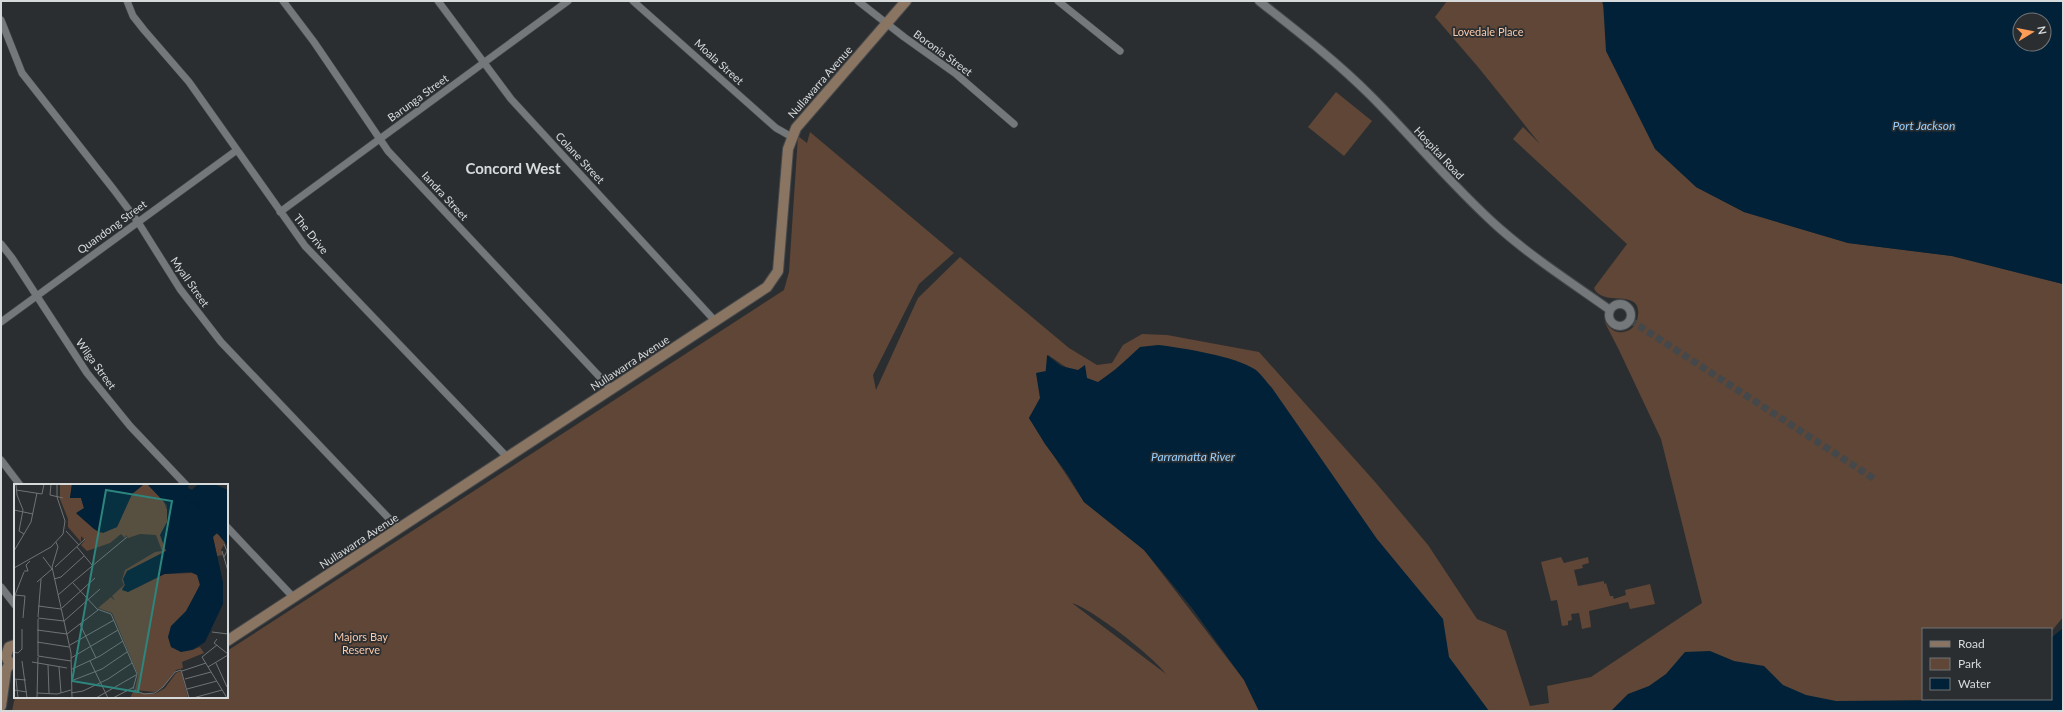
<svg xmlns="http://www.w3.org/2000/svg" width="2064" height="712" font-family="Lato,sans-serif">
<rect width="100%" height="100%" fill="#2b2e31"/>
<!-- green -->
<path fill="#5f4636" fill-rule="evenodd" d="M1447,1H1603L1602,3L1696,187L1744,212L1848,243L1952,256L2063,284V617L2051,632V629H1923V699H1934L1920,707L1628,711H1476L1123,363L1098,383L1082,378L1048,355L1041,399L1029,418L1084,502L1144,550L1244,680L1259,711H12L15,697H227V651L784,290L789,272L798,136L807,143L810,132L954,253L919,284L873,375L876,390L918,298L960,257L1069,348L1097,365L1112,363L1123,345L1142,334L1167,335L1259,352L1376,483L1428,545L1477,619L1506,631L1530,706L1549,703L1547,686L1591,677L1702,603L1661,439L1618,348L1604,321C1610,329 1616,335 1627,331C1632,329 1636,325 1637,320C1646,285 1602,309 1594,288L1627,244L1513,139L1523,127L1540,144L1478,67L1435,17ZM1072,603C1092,609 1153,656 1166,674Z
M1336,92L1372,121L1344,156L1308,127Z
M1561,557L1564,563L1588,557L1589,563L1582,565L1583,568L1574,570L1578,586L1604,581V584L1606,583L1610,596H1613L1614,599L1626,595L1625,590L1650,584L1655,604L1630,609L1628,602L1589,611L1591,627L1582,629L1579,613L1571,614L1572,620L1568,621V625L1562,626L1557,600L1551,601L1541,562Z"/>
<!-- water -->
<path fill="#002137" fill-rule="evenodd" d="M1603,1H2063V284L1952,256L1848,243L1744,212L1696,187L1655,149L1606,51ZM2020,20H2044V44H2020Z
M1158,345C1183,348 1235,356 1256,370C1262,375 1267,383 1272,388L1377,539L1443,619L1449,657L1489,711H1259L1244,680L1192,608L1144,550L1084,502L1068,475L1045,444L1029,418L1040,398L1036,373L1046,371L1047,355L1061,366L1078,370L1085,365L1087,378L1098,382L1115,370L1140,347Z
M2063,628V711H1611L1628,694L1649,686L1666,674L1685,652L1710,651L1734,661L1764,666L1783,685L1806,695L1836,701L2051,699V638Z"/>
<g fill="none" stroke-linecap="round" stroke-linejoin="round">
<!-- minor-tunnel -->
<path stroke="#45484a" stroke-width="7" stroke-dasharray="7 3.5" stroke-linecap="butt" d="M1630,320L1876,480"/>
<defs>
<path id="minor" d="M127,1L133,16L144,30L189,82L305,246L507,457
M283,1L314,42L388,151L612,390
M438,1L511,99L716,322
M633,1L776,128L792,137
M858,1L904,37L956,74L1014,124
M1058,1L1120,51
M1,20L22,73L114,190L138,222L180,289L221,342L399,529
M280,212L568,1
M1,244L12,258L87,373L130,426L186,485
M1,322L237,150
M1,460L20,485
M227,527L294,598
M1,587L15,605"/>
<path id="tertiary" d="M1259,1C1297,31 1335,60 1370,95C1413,138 1452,186 1498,227C1533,258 1572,283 1610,310
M1609 315a11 11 0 1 1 22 0a11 11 0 1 1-22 0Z"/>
<path id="secondary" d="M227,641L767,287L778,271L788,149L796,128L906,1
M15,645L9,647L6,656L8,661L15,665
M1,706L6,670L10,663"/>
</defs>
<!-- minor casing -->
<use href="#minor" stroke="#46494b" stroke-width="8"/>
<!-- tertiary casing -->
<use href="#tertiary" stroke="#46494b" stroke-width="10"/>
<!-- secondary casing -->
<use href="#secondary" stroke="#46494b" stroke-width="12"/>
<!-- minor -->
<use href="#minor" stroke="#74787b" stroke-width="7"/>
<!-- tertiary -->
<use href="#tertiary" stroke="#74787b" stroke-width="8"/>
<!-- secondary -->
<use href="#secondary" stroke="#8a7462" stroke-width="10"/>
</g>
<g text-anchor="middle" stroke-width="3.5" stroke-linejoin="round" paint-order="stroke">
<!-- park labels -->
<g font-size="11" fill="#fbcaaa" stroke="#2b2e31">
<text x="1488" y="36">Lovedale Place</text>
<text x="361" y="641">Majors Bay<tspan x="361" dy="13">Reserve</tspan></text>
</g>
<!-- street labels -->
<g font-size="11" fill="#d7dadb" stroke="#2b2e31">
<text transform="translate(943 53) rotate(36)" y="4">Boronia Street</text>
<text transform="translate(719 62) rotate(42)" y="4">Moala Street</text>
<text transform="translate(820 82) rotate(-49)" y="4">Nullawarra Avenue</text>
<text transform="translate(418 98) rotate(-36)" y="4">Barunga Street</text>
<text transform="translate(1439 153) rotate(47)" y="4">Hospital Road</text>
<text transform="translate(580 158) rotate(47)" y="4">Colane Street</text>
<text transform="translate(445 196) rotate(47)" y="4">Iandra Street</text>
<text transform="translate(112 227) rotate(-36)" y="4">Quandong Street</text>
<text transform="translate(311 234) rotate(51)" y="4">The Drive</text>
<text transform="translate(190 282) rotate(55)" y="4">Myall Street</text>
<text transform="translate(630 363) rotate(-33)" y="4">Nullawarra Avenue</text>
<text transform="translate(96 364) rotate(54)" y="4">Wilga Street</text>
<text transform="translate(359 541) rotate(-33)" y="4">Nullawarra Avenue</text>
</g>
<!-- water labels -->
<g font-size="12" font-style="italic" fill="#97d0fe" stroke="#2b2e31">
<text x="1924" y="130">Port Jackson</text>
<text x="1193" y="461">Parramatta River</text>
</g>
<!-- district labels -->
<g font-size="15" font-weight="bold" fill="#d7dadb" stroke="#2b2e31">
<text x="513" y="174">Concord West</text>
</g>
</g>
<!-- overview -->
<g transform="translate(14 484)">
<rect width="214" height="214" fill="#2b2e31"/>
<path d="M46,0H58L56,14H67L70,24L63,30L85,49L103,43L118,10L129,1H135L150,18L155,31L153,66L110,99L111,101L108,105L114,108L151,90L178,89L186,92L188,96L157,163L178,166L186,163L190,169L168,178L169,184L162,186L149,203L141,208L121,206L124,191L98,129L84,124L97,113L101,117L98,112L110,101L108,96L111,86L141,68L148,67L142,51L126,50L114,54L112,51L111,54L107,50L96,59L73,67L67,61L71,56L67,52V58L54,43V35L46,15ZM200,49L206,51L211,59L207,66L209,71L203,72L199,54ZM167,187L174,214H116L119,208L141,210L151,204L162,189Z" fill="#5f4636"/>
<path d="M58,0H130L118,10L103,43L89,49L80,45L62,29L70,24L67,14H56ZM133,0H175L174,4L178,6L184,0H200L214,6V62L203,49L199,53L209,98V120L191,158L178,166L167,168L157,163L154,153L157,142L172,127L186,101L183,91L177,88L150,90L114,108L108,106L111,101L109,95L113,87L152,67L146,51L153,38V21Z" fill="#002137"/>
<path fill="none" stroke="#002137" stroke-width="2" d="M163,0L171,15L187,20L214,44M173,17L203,34"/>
<path fill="none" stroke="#707375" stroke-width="1" d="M2,0L3,11L9,26L5,47L10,50M37,0L36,11L49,14M2,6L28,10L30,0M0,26L19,30M52,47L65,61M42,58L44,63L38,83L57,169L58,214M210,60L213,67L210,73M63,63L78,81M0,67L17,38L23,9M208,67L214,87M41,83L71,55M0,84L37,63L49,50L51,37L43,13V0M10,87H14L12,81L16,77M40,95L47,93L70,72M23,98L38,85L29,73M59,98L113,53M59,99L83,125L97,130L123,190L119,205M1,111L11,112L9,134M44,111L59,98M24,122L47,125M0,123L1,111L10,88M48,124L81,94M24,133L27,95M24,134L50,137L86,105M24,135V172M66,140L82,174M23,146L53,150M198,148L214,150M53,150L84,126M203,155L200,159L214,170M23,158L55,163M56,161L100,136M203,161L188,173L213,214M0,168L4,169L8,165V145M24,172L57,177M57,174L104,146M8,177L13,214M76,177L94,214M18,178L53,184M202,179L213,203M34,181L35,209M45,183L47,209M194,183L214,171M58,185L86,172L109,157M168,187L192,179M0,195L12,196M2,195L4,214M171,195L197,188M57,197L88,185L113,168M173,205L203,197M0,206L13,208M120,206L130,210L141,209L149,203L161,188L167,186L175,214M23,209L43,210L57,206M57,209L69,207L94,195L118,179M23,214L24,173M82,214L122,191M99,214L120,203M179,214L208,206"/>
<path fill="#2d857e" fill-opacity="0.15" stroke="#2d857e" stroke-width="2" d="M92,6L158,17L124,208L58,197Z"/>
<rect width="214" height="214" fill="none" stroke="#d7dadb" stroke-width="2"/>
</g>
<!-- border -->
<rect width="2064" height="712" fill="none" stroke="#d7dadb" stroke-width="4"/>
<!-- legend -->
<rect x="1922" y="628" width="130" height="72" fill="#2b2e31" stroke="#707375"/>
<rect x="1930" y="641" width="20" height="6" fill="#8a7462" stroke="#707375"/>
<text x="1958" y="648" font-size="12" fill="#d7dadb">Road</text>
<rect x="1930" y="658" width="20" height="12" fill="#5f4636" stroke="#707375"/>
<text x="1958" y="668" font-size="12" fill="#d7dadb">Park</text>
<rect x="1930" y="678" width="20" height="12" fill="#002137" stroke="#707375"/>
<text x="1958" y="688" font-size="12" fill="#d7dadb">Water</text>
<!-- north arrow -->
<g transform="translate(2032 32) rotate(80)"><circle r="19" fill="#2b2e31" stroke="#707375"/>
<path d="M0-3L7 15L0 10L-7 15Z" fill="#fd9c56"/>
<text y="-6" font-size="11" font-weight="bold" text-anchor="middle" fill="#d7dadb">N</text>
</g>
</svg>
